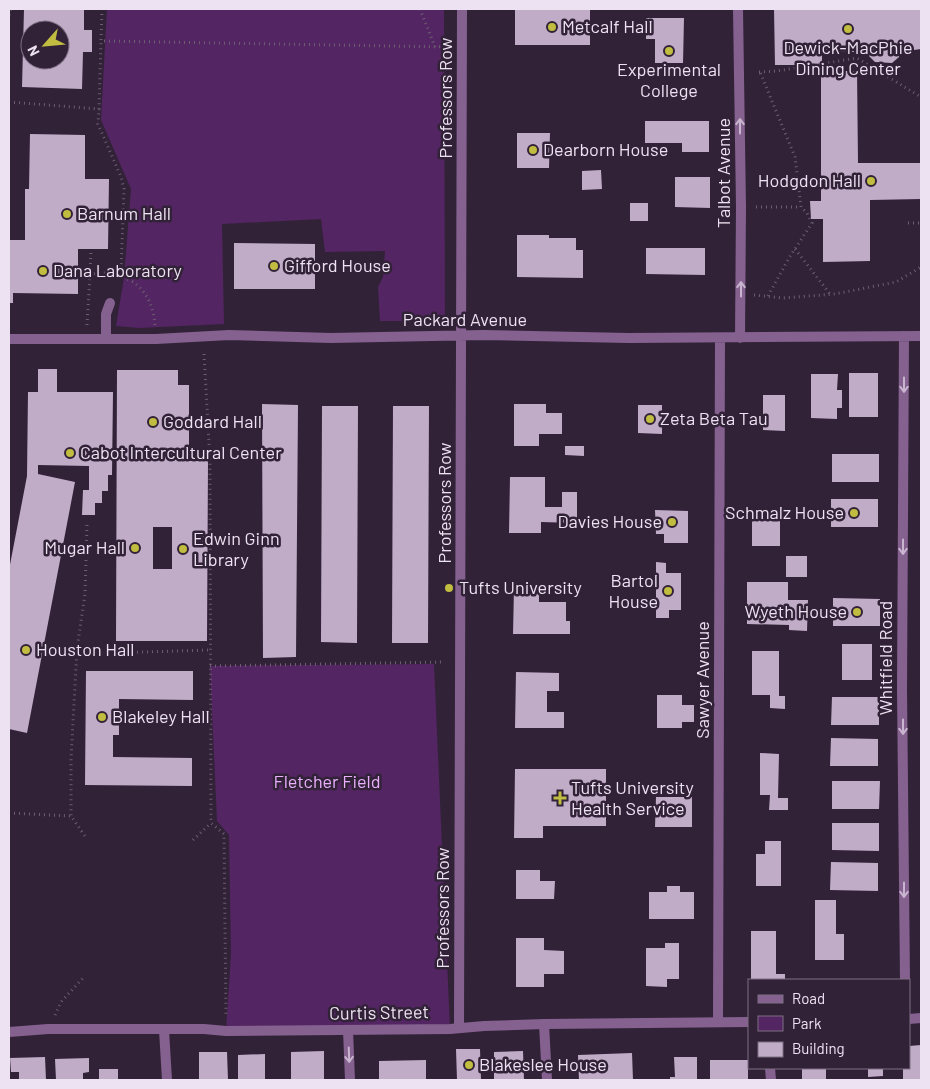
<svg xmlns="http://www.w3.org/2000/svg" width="930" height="1089" font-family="Barlow,sans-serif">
<rect width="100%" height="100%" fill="#322238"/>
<!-- green -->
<path fill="#542563" d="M107,9H444L445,321H380L378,287L383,277L385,251L325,252L321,219L222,224L224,324L139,328L116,326L124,278L131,189L101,120Z
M434,664L450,1029L226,1031L231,954L229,835L217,821L210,666Z"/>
<!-- building -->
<path fill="#c1acc8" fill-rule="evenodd" d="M24,9H84V30H92V52H83L82,89L22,87ZM30,30H60V60H30Z
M515,9H590V45H515Z
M774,9H921V49L900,52L899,57L892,63L875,62L868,55V53L822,50V65H775Z
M646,18H684L683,63H655V39H646Z
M821,71H857L858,163H921V199L870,200V261L823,262V219H811L810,201H821Z
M645,121H709V152H682V143H645Z
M517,133H550L549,168H517Z
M30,134L85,135V179H109L108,249H78V294L13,293V303H9V240H25V189H29Z
M601,170L602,189L582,190V171Z
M675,177H710V208L675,207Z
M630,203H648V221H630Z
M517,235H549V238H576V250H583V278L517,277Z
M234,243L315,244V289H234Z
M646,248H705V275L646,274Z
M38,369H57V392H113L112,475H108V491H102V503H95V515H82L83,490H89V466L38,465V474L75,482L27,733L9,729V570L27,476L28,392H38Z
M117,370H178V385H189V461H208L207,641H116ZM153,527H172V569H153Z
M849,373H878V417H849Z
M811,374H838L837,390H842V408H837V419L811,418Z
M763,395H785V431L763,430Z
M262,404L298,405L296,657L263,658Z
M514,404H546V413H562V434H539V446H514Z
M638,405H662V434L638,433Z
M322,406H358L357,643L321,642Z
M393,406H429L428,643H392Z
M565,446H584V456L565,455Z
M832,454H879V482H832Z
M510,477H545V507H562V492H577V523L541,522V533H509Z
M831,499H878V527H831Z
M655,510L688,511V543H664V534H656Z
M752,520H780V546H752Z
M786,556H807V577H786Z
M656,562L666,563V573H681V610H669V618H656Z
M747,582H788V600H808L807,631L789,630V625L747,624Z
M514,588H539V602H566V621H570V634H513Z
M833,598L880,599V626H833Z
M842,644H872V680H842Z
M752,651H779V696H785V709L770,708V695H752Z
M86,671H193V700L119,699V735H113V757L192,758V786L85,785Z
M516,672L559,673V691H547V712H564V728H515Z
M657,695H682V705H694V722H682V728H657Z
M832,697H879V725H831Z
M831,738L878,739V766H830Z
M760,753L779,754L778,798H788V810H769L770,795H760Z
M515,769H606V826H543V838H514Z
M832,781H880L879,809H832Z
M656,797H692V827H655Z
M832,823H879V851L832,850Z
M765,841H781V886H756V854H765Z
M831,862L878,863V891L830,890Z
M516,870H540V881H555L554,899H516Z
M667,886H680V892H694V919H649V892H667Z
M815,900H836V934H844V960H815Z
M751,931H776V974H785V980H751Z
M516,938H544V950L564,951V974H544V987H516Z
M665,943H679V979H667V987L646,986V948H665Z
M921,1045V1080H903V1068H909V1046Z
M456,1049H480L481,1080H457Z
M324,1051V1080H291V1052Z
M523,1051L524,1080H494V1052Z
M199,1052H227L228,1080H199Z
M632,1053L633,1080H579L578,1055Z
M265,1054V1080H238V1055Z
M45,1057L46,1080H19V1072H11L10,1058Z
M674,1057H697V1080H670V1077H675Z
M89,1058V1072L83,1073V1080H56L55,1059Z
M426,1060V1080H379V1061Z
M710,1060H748V1080H710Z
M802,1068H826V1080H802Z
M868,1068H883V1076L868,1077Z
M99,1069H118V1080H99Z"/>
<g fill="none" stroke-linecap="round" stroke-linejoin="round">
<!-- path -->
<path stroke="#6d5e72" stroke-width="3" stroke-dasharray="1 4" stroke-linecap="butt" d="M102,9L101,41L449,47
M420,9L435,47
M9,15L11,9
M759,72L777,71L857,58L921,97
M9,102L99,109L101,41
M756,207H801L795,157L760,72
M908,223H921
M795,249L830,294
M121,272C124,279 128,279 133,282C148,292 154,309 155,326
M90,274L91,249
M754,295L783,298L835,294L896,282L921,267
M768,296L789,258L812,223L807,213L801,207
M87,325L90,274L121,272L124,189L121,177L98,124L99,109
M204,354L210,461L211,823L224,834L226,1016
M87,525L85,594L77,649L71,759V816L87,839
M77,654L210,650
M210,666L444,662
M9,813L71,816
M193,840L211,823
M55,1015L61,1002L83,978"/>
<!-- service -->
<path stroke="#856190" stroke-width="10" d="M106,338V314L110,303"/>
<!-- minor -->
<path stroke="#856190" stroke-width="10" d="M738,9L741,207L740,338
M904,336L902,689L905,980
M9,339H156L229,335L331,338L483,335L629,338L921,336
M718,1022L720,338
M544,1024L547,1080
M459,1028L462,9
M164,1030L167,1080
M348,1030L350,1080
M770,1068L771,1080"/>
<!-- tertiary -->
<path stroke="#856190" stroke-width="10" d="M909,1019L921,1018
M9,1032L48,1029H204L226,1031L450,1029L484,1026L544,1024L749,1022"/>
</g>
<!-- one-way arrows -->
<defs><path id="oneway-shaft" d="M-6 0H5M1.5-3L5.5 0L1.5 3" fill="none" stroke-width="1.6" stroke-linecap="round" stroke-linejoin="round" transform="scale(1.25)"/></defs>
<g stroke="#c9b5cf">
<use href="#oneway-shaft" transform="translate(740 126) rotate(-90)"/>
<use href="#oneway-shaft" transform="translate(741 289) rotate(-90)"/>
<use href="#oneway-shaft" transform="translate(904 385) rotate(90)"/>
<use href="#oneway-shaft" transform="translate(903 547) rotate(90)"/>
<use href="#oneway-shaft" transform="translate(903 727) rotate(90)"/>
<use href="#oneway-shaft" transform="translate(904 890) rotate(90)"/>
<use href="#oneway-shaft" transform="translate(349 1055) rotate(88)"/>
</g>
<!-- markers -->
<g fill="#c1bd40" stroke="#322238" stroke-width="2">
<circle cx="552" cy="27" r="5"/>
<circle cx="848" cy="29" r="5"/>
<circle cx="669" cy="51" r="5"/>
<circle cx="533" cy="150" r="5"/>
<circle cx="871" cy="181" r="5"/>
<circle cx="67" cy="214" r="5"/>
<circle cx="274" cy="266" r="5"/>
<circle cx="43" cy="271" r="5"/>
<circle cx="650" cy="419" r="5"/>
<circle cx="153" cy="422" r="5"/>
<circle cx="70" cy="453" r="5"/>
<circle cx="854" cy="513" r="5"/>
<circle cx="672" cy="522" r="5"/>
<circle cx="135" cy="548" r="5"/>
<circle cx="183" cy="549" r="5"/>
<circle cx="449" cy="588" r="5"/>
<circle cx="668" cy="591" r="5"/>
<circle cx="857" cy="612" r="5"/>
<circle cx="26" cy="650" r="5"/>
<circle cx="102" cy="717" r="5"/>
<path d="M557.5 790.5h5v5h5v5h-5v5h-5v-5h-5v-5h5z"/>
<circle cx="469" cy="1065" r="5"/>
</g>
<g text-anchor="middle" stroke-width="5" stroke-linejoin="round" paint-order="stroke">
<!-- poi labels -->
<g font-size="18" fill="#ede2f1" stroke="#322238" text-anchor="start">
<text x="562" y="33">Metcalf Hall</text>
<text x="848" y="54" text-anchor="middle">Dewick-MacPhie<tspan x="848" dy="21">Dining Center</tspan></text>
<text x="669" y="76" text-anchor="middle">Experimental<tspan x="669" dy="21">College</tspan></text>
<text x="543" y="156">Dearborn House</text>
<text x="861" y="187" text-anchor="end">Hodgdon Hall</text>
<text x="77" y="220">Barnum Hall</text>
<text x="284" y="272">Gifford House</text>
<text x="53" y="277">Dana Laboratory</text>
<text x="660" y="425">Zeta Beta Tau</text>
<text x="163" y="428">Goddard Hall</text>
<text x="80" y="459">Cabot Intercultural Center</text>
<text x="844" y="519" text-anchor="end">Schmalz House</text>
<text x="662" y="528" text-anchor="end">Davies House</text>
<text x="193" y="545">Edwin Ginn<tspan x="193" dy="21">Library</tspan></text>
<text x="125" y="554" text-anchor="end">Mugar Hall</text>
<text x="658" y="587" text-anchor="end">Bartol<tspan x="658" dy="21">House</tspan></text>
<text x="459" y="594">Tufts University</text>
<text x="847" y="618" text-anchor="end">Wyeth House</text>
<text x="36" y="656">Houston Hall</text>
<text x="112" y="723">Blakeley Hall</text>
<text x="571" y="794">Tufts University<tspan x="571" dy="21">Health Service</tspan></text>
<text x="479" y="1071">Blakeslee House</text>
</g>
<!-- street labels -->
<g font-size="18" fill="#ede2f1" stroke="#322238">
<text transform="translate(446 98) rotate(-90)" y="6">Professors Row</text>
<text transform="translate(724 173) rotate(-90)" y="6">Talbot Avenue</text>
<text x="465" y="326">Packard Avenue</text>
<text transform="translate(445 503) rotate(-90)" y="6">Professors Row</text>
<text transform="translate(886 658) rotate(-90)" y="6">Whitfield Road</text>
<text transform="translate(703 680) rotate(-90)" y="6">Sawyer Avenue</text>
<text transform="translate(443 908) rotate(-90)" y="6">Professors Row</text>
<text transform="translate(379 1013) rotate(-1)" y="6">Curtis Street</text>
</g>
<!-- park labels -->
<g font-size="18" fill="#eaaffd" stroke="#322238">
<text x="327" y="788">Fletcher Field</text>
</g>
</g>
<!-- border -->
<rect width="930" height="1089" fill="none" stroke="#ede2f1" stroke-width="20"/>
<!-- legend -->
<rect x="748" y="979" width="162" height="90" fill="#322238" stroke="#7d6f82"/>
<rect x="758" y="995" width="25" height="8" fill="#856190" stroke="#7d6f82"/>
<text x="792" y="1004" font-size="15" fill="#ede2f1">Road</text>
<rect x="758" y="1016" width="25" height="15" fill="#542563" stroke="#7d6f82"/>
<text x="792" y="1029" font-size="15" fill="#ede2f1">Park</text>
<rect x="758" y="1042" width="25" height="15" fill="#c1acc8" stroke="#7d6f82"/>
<text x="792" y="1054" font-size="15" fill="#ede2f1">Building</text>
<!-- north arrow -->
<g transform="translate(45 45) rotate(243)"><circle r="24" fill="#322238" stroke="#7d6f82"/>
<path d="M0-4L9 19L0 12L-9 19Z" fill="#c1bd40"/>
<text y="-8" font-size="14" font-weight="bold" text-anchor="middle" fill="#ede2f1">N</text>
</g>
</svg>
